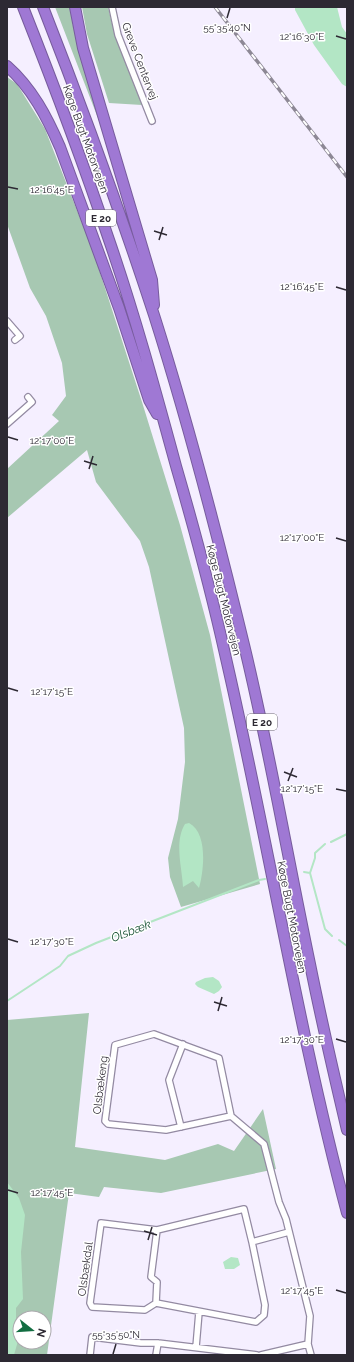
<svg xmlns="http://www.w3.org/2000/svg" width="354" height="1362" font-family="Raleway,sans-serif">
<rect width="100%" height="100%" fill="#f5efff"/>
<!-- green -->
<path fill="#a7c8b2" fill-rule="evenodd" d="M55,7H70L73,26L106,139Z
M82,7H108L115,36L142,105L109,103L87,34Z
M7,77L17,84L45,129L93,251L142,402L180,525L210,635L260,884L181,907L170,877L168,858L178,819L185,762L184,728L149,567L140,541L96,482L87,450L7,518V469L59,421L52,415L66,396L62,363L46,316L30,288L7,224Z
M89,1013L75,1147L165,1160L218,1144L234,1151L263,1109L276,1169L161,1193L104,1187L99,1197L69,1193L47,1355H7V1020ZM20,1318H44V1342H20Z"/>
<!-- water -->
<path fill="#b3e6c5" d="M295,7H337L342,27L347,34V87L342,84L314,45L295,10Z
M189,823C208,833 204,870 199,888L193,881L183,887C182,867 174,842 185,824Z
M213,977L219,981L222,987L219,991L214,994L198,987L195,984L196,982L205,978Z
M7,1182L19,1198L25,1215L21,1252L23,1299L16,1308V1318L20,1321V1334L14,1355H7Z
M231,1257L238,1258L240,1265L234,1269H225L223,1262Z"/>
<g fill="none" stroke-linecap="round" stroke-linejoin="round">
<!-- stream -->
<path stroke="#b3e6c5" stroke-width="2" d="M331,842L347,834
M304,872L310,873L315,858V853L325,844
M310,873L325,929L332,936
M339,940L347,946
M7,1001L60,966L68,956L96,943L259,880L265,879"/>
<defs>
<path id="minor" d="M112,7L118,35L152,121
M7,321L20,336L15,340
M7,424L32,402L28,397
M231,1116L219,1058L154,1034L115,1045L105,1121L108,1124L166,1130L231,1116L264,1144L279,1202L286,1219L310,1316L308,1344L311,1355
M181,1127L169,1080L183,1044
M252,1242L244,1209L157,1230L101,1223L90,1303L92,1307L145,1310L156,1303L256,1322L264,1315L265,1305L252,1242L289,1232
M156,1303L157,1282L151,1277L157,1230
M196,1347L199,1312
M90,1355L92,1337L141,1343H158L257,1355
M156,1355L158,1343
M261,1355L308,1344"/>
<path id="motorway" d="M23,7C53,83 82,159 108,237C134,312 155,389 176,466C194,528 211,591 225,654C268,840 298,1029 347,1213
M43,7C83,109 120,211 154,315C189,425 218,537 245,649C270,753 288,859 310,964C321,1019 334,1075 347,1130
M75,7L83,48L152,280L154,305
M7,66C32,88 47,117 60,147L119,308L149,400L157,414"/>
</defs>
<!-- minor casing -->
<use href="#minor" stroke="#938aa2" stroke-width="8"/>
<!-- motorway casing -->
<use href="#motorway" stroke="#775c9c" stroke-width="12"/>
<!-- minor -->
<use href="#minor" stroke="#fff" stroke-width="5.5"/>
<!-- motorway -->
<use href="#motorway" stroke="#9f78d4" stroke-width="10"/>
<defs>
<path id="rail" d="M215,7L347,177"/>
</defs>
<!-- rail casing -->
<use href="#rail" stroke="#8d8895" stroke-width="3.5"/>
<!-- rail -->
<use href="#rail" stroke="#fff" stroke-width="2" stroke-dasharray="6" stroke-linecap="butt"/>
</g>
<!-- ticks -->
<path fill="none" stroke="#2d2933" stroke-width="1.5" d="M227,18L230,8M336,36L346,39M8,187L18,189M154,231L167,235M159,240L163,227M336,287L346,290M8,437L18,440M84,461L97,465M89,469L93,456M336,538L346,541M8,688L18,691M284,772L297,777M288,781L293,768M336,789L346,791M8,939L18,942M214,1002L227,1006M218,1011L222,997M336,1039L346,1042M8,1190L18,1193M144,1231L157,1235M148,1240L152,1227M336,1290L346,1293M113,1354L116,1344"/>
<g text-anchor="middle" stroke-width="3" stroke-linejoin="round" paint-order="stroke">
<!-- shield labels -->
<g fill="#fff" stroke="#6c6970" stroke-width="1">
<rect x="86" y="210" width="30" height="16" rx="3"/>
<rect x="247" y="714" width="30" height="16" rx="3"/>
</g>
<g font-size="10" font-weight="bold" fill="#2d2933">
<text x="101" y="222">E 20</text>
<text x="262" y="726">E 20</text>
</g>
<!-- street labels -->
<g font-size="11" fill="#2d2933" stroke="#fff">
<text transform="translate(140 61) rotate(69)" y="4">Greve Centervej</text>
<text transform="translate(86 139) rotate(70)" y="4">Køge Bugt Motorvejen</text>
<text transform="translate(224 600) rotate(76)" y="4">Køge Bugt Motorvejen</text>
<text transform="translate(292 917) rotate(79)" y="4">Køge Bugt Motorvejen</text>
<text transform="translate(100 1085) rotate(-83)" y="4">Olsbækeng</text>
<text transform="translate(85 1269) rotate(-82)" y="4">Olsbækdal</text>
</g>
<!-- water labels -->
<g font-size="12" font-style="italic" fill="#134e30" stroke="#fff">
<text transform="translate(131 931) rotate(-21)" y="4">Olsbæk</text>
</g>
</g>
<g font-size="10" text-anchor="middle" fill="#2d2933" stroke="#fff" stroke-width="3" stroke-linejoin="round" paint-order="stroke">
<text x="227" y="31">55°35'40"N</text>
<text x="302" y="40">12°16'30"E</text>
<text x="52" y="193">12°16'45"E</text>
<text x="302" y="290">12°16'45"E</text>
<text x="52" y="444">12°17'00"E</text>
<text x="302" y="541">12°17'00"E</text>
<text x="52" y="695">12°17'15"E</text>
<text x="302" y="792">12°17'15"E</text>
<text x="52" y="945">12°17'30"E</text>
<text x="302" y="1043">12°17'30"E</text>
<text x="52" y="1196">12°17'45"E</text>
<text x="302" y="1294">12°17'45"E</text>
<text x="116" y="1338">55°35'50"N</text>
</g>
<!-- border -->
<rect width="354" height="1362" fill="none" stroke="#2d2933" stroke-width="16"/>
<!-- north arrow -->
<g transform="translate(32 1330) rotate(107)"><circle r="19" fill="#ffffff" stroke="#aba9ad"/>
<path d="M0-3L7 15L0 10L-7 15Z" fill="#136e42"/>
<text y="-6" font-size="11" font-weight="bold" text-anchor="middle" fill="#2d2933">N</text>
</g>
</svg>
